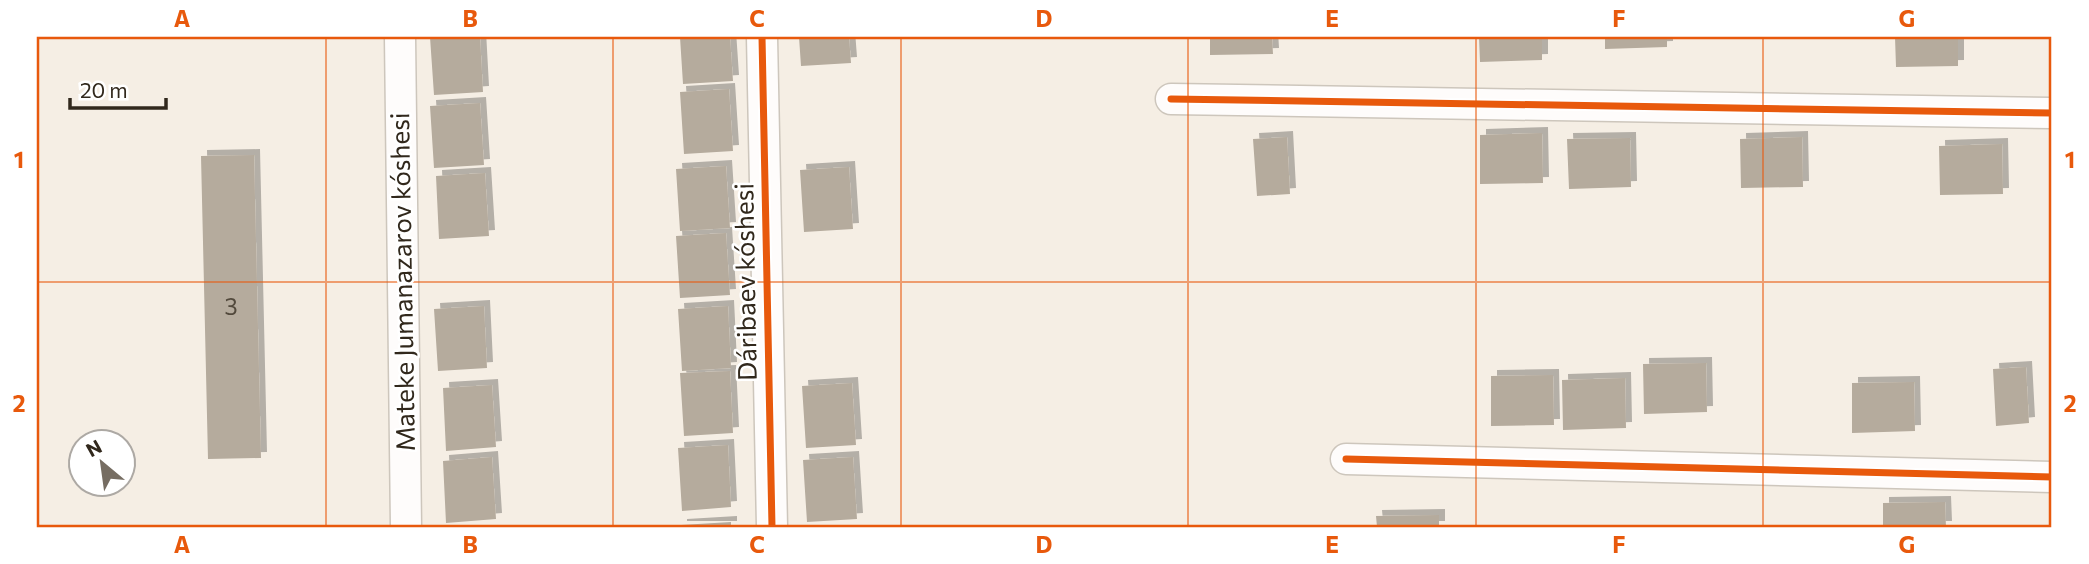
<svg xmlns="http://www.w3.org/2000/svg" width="2089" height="564" font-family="Commissioner,sans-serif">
<defs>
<filter id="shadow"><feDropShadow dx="6" dy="-6" stdDeviation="0" flood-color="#0004"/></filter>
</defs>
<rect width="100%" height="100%" fill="#f5eee4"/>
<!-- building -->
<path fill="#b5ab9d" filter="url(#shadow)" d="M430,37H480L483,92L434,95Z
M680,37H730L733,81L683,84Z
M799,37H849L851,63L801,66Z
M1210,37H1272L1273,54L1210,55Z
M1479,37H1542V60L1480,62Z
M1605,37H1667V47L1605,49Z
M1895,37H1958V66L1896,67Z
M729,89L733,151L684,154L680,92Z
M480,103L484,165L434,168L430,106Z
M1542,133L1543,183L1480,184V135Z
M1287,137L1290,194L1257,196L1253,139Z
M1802,137L1803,187L1741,188L1740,139Z
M1630,138L1631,187L1569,189L1567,139Z
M2002,144L2003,194L1940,195L1939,146Z
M254,155L261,458L208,459L201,156Z
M726,166L730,228L680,231L676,169Z
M849,167L853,229L804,232L800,170Z
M485,173L489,236L439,239L436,176Z
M726,233L730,295L680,298L676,236Z
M484,306L487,368L438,371L434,309Z
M728,306L731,368L682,371L678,309Z
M1706,363L1707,412L1644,414L1643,364Z
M2026,367L2029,423L1996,426L1993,369Z
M730,371L733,433L684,436L680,373Z
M1553,375L1554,425L1491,426V376Z
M1625,378L1626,428L1563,430L1562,380Z
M1914,382L1915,431L1852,433V383Z
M852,383L856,445L806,448L802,386Z
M492,385L496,447L446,451L443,388Z
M728,445L731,507L682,511L678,448Z
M492,457L496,519L446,523L443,461Z
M853,457L857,519L807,522L803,460Z
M1945,502L1946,527H1883V503Z
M1439,515V527H1377L1376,516Z
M731,522V527H681V525Z"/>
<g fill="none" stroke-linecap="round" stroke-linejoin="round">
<defs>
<path id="street" d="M400,37L406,527
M762,37L772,527
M1171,99L2052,113
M1346,459L2052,477"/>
</defs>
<!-- street casing -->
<use href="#street" stroke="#cdc6bc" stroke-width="33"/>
<!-- street -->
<use href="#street" stroke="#fefcfb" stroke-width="30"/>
<defs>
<path id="cycleway" d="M762,37L772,527
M1171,99L2052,113
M1346,459L2052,477"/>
</defs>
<!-- cycleway casing -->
<use href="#cycleway" stroke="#fff" stroke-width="11"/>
<!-- cycleway -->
<use href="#cycleway" stroke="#e8590c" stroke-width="7"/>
</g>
<!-- grid -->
<path fill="none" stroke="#e8590c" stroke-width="2" stroke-opacity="0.55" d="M326,37V527M613,37V527M901,37V527M1188,37V527M1476,37V527M1763,37V527M37,282H2052"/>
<g text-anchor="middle" stroke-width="5" stroke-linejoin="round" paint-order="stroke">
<!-- number labels -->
<g font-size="23" fill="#52493c">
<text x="231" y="315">3</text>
</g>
<!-- street labels -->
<g font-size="26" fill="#31281c" stroke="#fff">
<text transform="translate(403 282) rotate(-91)" y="9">Mateke Jumanazarov kóshesi</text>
<text transform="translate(746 282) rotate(-91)" y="9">Dáribaev kóshesi</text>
</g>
</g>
<!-- border -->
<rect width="2089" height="564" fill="none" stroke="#ffffff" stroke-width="77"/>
<!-- north arrow -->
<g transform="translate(102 463) rotate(331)"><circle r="33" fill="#ffffff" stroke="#ada9a4" stroke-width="2"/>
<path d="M0-5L12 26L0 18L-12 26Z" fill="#766d62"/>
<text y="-10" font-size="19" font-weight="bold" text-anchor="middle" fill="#31281c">N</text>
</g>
<!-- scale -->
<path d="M70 98v10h96v-10" fill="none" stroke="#31281c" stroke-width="3.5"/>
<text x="80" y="98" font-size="21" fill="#31281c" stroke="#ffffff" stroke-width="5" paint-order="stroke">20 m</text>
<rect x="38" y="38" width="2012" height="488" fill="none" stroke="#e8590c" stroke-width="2.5"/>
<g font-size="23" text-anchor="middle" font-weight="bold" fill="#e8590c">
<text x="182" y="27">A</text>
<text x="470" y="27">B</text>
<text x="757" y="27">C</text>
<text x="1044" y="27">D</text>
<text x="1332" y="27">E</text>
<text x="1619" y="27">F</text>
<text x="1907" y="27">G</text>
<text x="19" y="168">1</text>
<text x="2070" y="168">1</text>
<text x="19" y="412">2</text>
<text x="2070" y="412">2</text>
<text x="182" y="553">A</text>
<text x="470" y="553">B</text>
<text x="757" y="553">C</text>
<text x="1044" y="553">D</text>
<text x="1332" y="553">E</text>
<text x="1619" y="553">F</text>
<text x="1907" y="553">G</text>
</g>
</svg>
